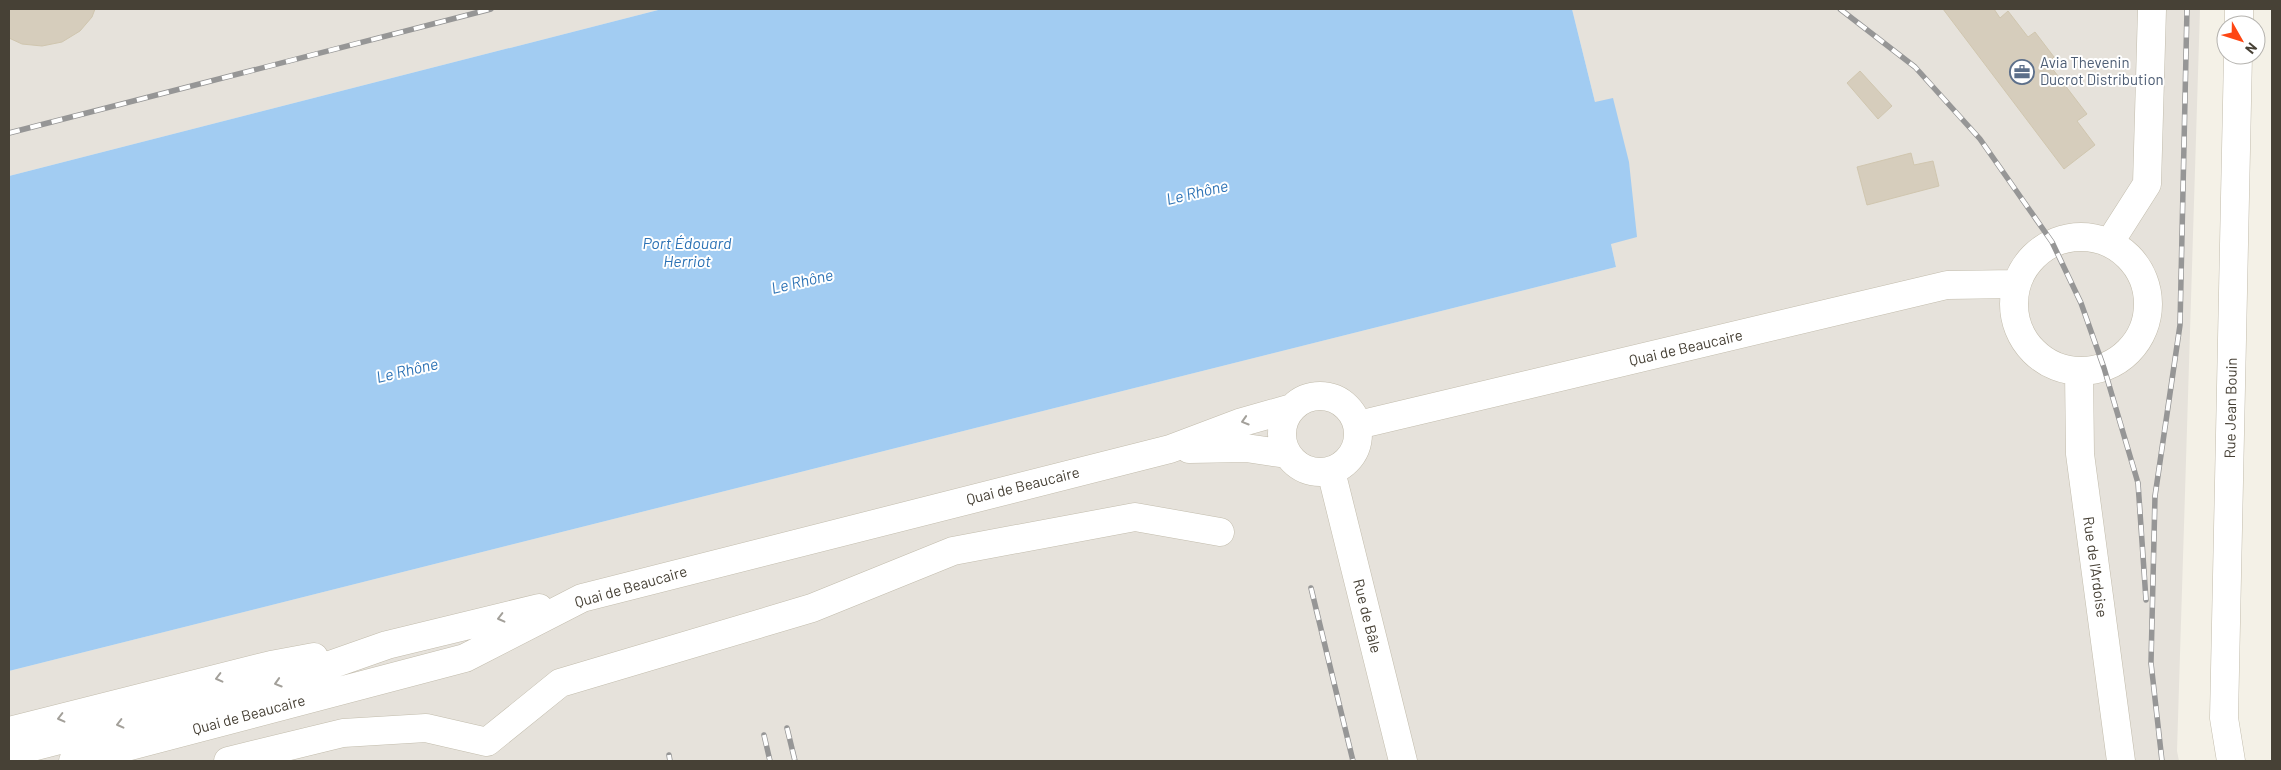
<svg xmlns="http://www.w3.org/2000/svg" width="2281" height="770" font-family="Barlow,sans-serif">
<rect width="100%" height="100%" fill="#f4f1e7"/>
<!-- industrial -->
<path fill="#e6e2db" d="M9,9H662L9,176Z
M1572,9H2200L2177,751L2179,761H9V671L1616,267L1611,244L1595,102Z"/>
<!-- water -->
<path fill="#a2ccf2" d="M662,9H1572L1595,102L1613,98L1629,162L1637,237L1611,244L1616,267L9,671V176Z"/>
<!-- building -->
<path fill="#d6cdbc" stroke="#d0c6af" d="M9,9H95L92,17L80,31L62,42L42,46L22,44L9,38Z
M1943,9H1994L2000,18L2008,11L2028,37L2035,32L2054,57L2048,63L2087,114L2077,121L2095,145L2064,169Z
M1860,71L1892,106L1878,119L1847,83Z
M1911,153L1914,165L1933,161L1939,186L1867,205L1857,167Z"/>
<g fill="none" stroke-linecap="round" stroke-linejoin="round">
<defs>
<path id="minor" d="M2239,25V9
M2014 304a67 67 0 1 1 134 0a67 67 0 1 1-134 0Z
M2110,242L2147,184L2152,9
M2079,371L2080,454L2121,761
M1282 434a38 38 0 1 1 76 0a38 38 0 1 1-76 0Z
M1358,425L1947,285L2016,284
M1189,449L1246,448L1287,454
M1331,471L1403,761
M9,731L271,665L314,657
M9,753L276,684L387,645L539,608
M73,761L465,658L582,598L1170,449L1239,423L1292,408
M228,761L343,733L426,728L487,742L560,683L812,608L953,551L1135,517L1220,532
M2231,761L2224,718L2238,55"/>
</defs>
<!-- minor casing -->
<use href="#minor" stroke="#c2bcac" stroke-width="29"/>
<!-- minor -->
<use href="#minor" stroke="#fff" stroke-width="28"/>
<defs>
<path id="rail" d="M1840,9L1915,67L1980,139L2052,242L2081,303L2104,368L2138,483L2146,600
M9,133L491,9
M1311,588L1353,761
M787,728L795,761
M764,735L770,761
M669,755L670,761
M2162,761L2151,663L2155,496L2180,325L2187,9"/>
</defs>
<!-- rail casing -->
<use href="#rail" stroke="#969696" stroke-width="5.5"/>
<!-- rail -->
<use href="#rail" stroke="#fff" stroke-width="4" stroke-dasharray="11" stroke-linecap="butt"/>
</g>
<!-- one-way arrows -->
<defs><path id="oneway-chevron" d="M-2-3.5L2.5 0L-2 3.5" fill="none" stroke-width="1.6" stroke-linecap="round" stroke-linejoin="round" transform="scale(1.25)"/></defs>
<g stroke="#a3a09a">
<use href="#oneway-chevron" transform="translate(1245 421) rotate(163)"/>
<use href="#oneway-chevron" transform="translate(501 618) rotate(166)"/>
<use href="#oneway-chevron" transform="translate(219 678) rotate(166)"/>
<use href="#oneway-chevron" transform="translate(278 683) rotate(163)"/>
<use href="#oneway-chevron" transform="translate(61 718) rotate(166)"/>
<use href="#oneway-chevron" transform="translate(120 724) rotate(166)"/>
</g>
<!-- icons -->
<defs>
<symbol id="office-ring" viewBox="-11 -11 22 22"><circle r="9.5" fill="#fff" stroke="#5c6f8a" stroke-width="1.5"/><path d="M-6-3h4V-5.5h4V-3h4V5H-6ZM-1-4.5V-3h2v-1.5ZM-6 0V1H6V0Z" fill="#5c6f8a"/></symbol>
</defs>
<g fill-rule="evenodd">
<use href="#office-ring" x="2008" y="58" width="28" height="28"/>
</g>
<g text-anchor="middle" stroke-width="4" stroke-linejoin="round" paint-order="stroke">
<!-- service labels -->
<g font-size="15" fill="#4e5e75" stroke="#fff" text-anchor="start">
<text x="2040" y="68">Avia Thevenin<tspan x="2040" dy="17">Ducrot Distribution</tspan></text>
</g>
<!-- street labels -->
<g font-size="15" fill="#474136" stroke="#fff">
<text transform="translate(1686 348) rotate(-13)" y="5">Quai de Beaucaire</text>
<text transform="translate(2231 408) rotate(-89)" y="5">Rue Jean Bouin</text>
<text transform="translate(1023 486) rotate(-14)" y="5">Quai de Beaucaire</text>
<text transform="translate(2095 567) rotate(82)" y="5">Rue de l'Ardoise</text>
<text transform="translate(631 587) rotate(-16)" y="5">Quai de Beaucaire</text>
<text transform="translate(1367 616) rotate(76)" y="5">Rue de Bâle</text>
<text transform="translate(249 715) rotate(-15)" y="5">Quai de Beaucaire</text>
</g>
<!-- water labels -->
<g font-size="16" font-style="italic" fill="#2c72b5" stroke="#fff">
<text transform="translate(1197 192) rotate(-13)" y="6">Le Rhône</text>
<text x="687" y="249">Port Édouard<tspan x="687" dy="18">Herriot</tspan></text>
<text transform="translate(802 281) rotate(-13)" y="6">Le Rhône</text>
<text transform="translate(407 370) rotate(-13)" y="6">Le Rhône</text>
</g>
</g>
<!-- border -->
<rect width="2281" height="770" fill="none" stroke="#474136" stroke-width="20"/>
<!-- north arrow -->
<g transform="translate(2241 40) rotate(129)"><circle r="24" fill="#ffffff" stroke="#b5b3af"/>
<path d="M0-4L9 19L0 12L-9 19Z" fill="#fe4613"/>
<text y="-8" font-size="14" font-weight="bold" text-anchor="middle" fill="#474136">N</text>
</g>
</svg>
